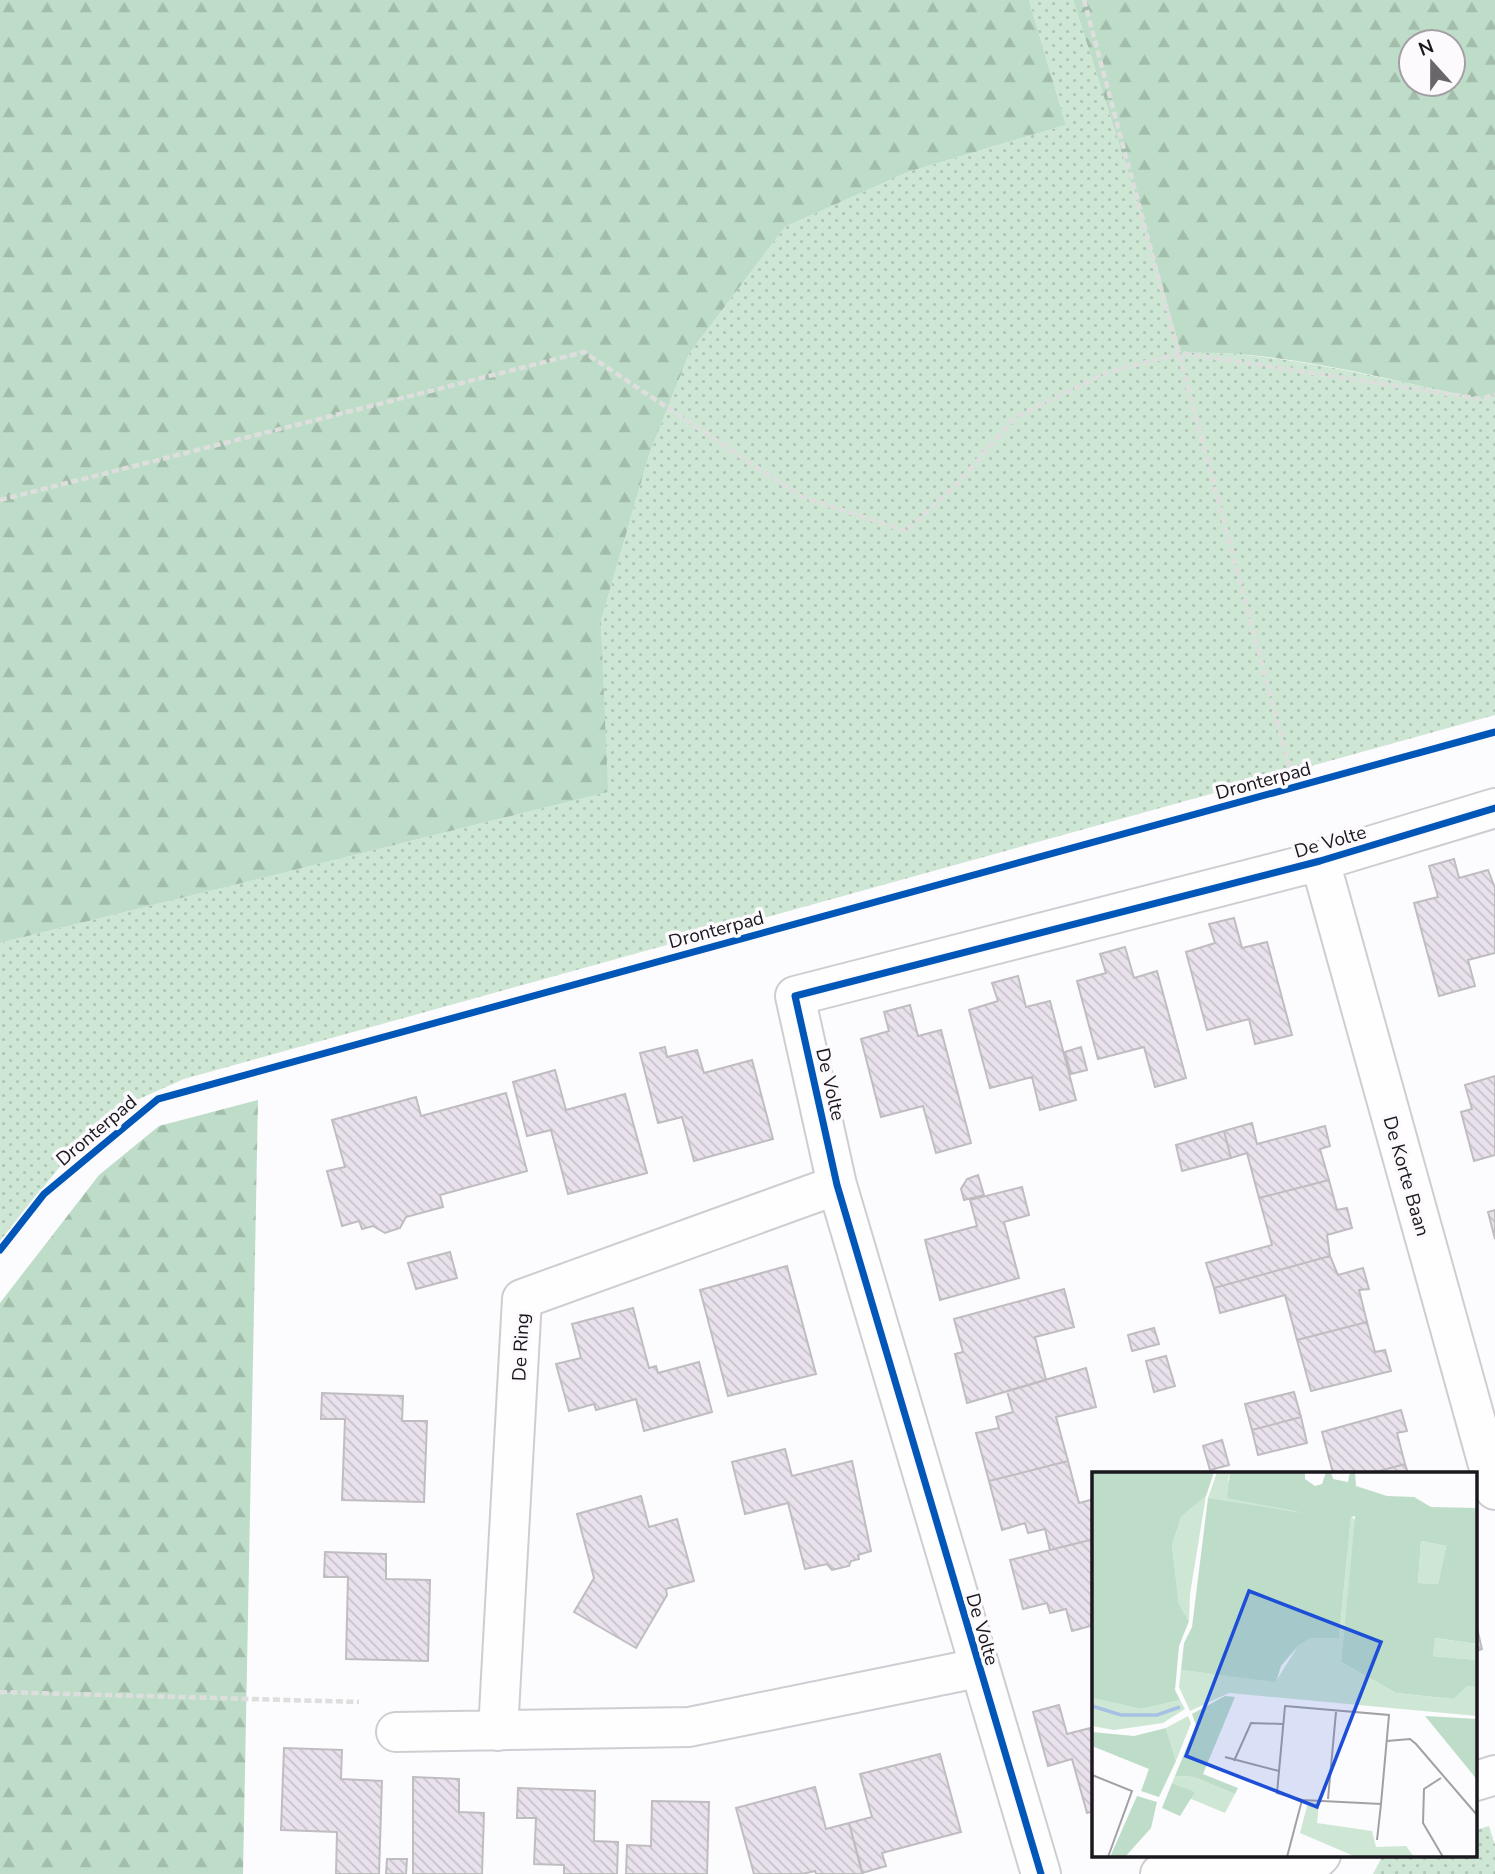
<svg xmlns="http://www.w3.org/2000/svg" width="1495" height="1874" font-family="'Nunito Sans',sans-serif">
<defs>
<pattern id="grass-dots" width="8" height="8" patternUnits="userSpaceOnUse" patternTransform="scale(1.75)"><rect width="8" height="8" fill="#cee7d5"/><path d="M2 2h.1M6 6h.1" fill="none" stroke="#b0c5b6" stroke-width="1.8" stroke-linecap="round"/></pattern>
<pattern id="forest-firs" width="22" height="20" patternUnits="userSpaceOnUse" patternTransform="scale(1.75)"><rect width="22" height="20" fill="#beddc8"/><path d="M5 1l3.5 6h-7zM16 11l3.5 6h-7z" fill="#a3bdab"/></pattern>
<pattern id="building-back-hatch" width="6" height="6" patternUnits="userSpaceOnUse" patternTransform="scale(1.75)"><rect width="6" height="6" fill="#e9e2ed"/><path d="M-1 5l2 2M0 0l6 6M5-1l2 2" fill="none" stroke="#c7c1cb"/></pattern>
</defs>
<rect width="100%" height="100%" fill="#fcfbfd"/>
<!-- grass -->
<path fill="url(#grass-dots)" d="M1029,0H1073L1141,213L1181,353C1282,350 1382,379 1481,399L1495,397V715L184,1079L139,1099L84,1136L0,1242V943L607,792L601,621L649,455L689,354L785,227L908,172L1066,125Z
M1489,1826L1495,1845V1874H1373L1382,1857L1390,1855H1476V1830Z"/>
<!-- forest -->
<path fill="url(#forest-firs)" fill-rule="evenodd" d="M0,0H1029L1066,125L908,172L785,227L689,354L649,455L601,621L608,792L0,943Z
M1073,0H1495V397L1481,399C1382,379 1282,349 1181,353L1141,213ZM1453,42V84H1411V42Z
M258,1100L243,1874H0V1303L99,1175L159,1126Z"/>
<!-- building -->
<path fill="url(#building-back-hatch)" stroke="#c0bdc1" stroke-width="2" d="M1454,859L1459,878L1488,870L1495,888V953L1468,960L1475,986L1439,996L1414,903L1438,897L1429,866Z
M1234,918L1242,948L1267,942L1292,1035L1255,1044L1249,1019L1207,1030L1186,952L1215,943L1209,924Z
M1125,947L1134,978L1157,971L1186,1078L1155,1087L1144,1047L1098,1059L1077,981L1106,973L1100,954Z
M1018,976L1026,1007L1050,1001L1076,1100L1040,1110L1032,1077L990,1088L969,1010L998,1001L992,983Z
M910,1005L918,1036L941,1030L971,1143L936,1153L923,1106L881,1117L861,1039L889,1031L884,1012Z
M665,1047L667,1057L697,1050L704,1073L752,1060L773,1139L694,1161L682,1117L658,1123L640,1053Z
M1081,1047L1087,1070L1071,1074L1065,1052Z
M555,1070L566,1110L625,1094L647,1173L568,1194L551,1130L527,1136L513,1082Z
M1495,1076V1155L1474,1161L1461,1112L1472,1109L1465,1085Z
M506,1093L527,1171L440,1195L443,1207L406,1217L400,1228L385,1233L373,1226L362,1229L359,1221L342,1226L327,1171L345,1167L332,1120L416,1097L421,1116Z
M1252,1123L1257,1144L1325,1126L1330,1146L1320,1149L1329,1180L1259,1198L1247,1153L1231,1158L1224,1131Z
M1224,1131L1231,1158L1182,1171L1176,1145Z
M978,1175L984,1195L964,1200L961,1189L967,1179Z
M1329,1180L1337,1210L1347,1208L1352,1228L1327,1235L1330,1256L1214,1288L1206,1263L1272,1245L1259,1198Z
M1022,1187L1029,1215L1004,1222L1019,1278L940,1300L925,1240L977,1226L970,1200Z
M1495,1210V1239L1488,1212Z
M450,1252L457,1278L416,1289L408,1263Z
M1330,1256L1338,1275L1363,1268L1369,1289L1359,1290L1367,1322L1297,1340L1285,1295L1220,1313L1214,1288Z
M787,1266L816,1374L728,1396L700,1290Z
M1064,1289L1074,1327L1035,1337L1046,1380L967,1403L955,1354L963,1352L954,1319Z
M633,1308L649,1368L656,1366L658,1373L699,1362L712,1412L644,1431L636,1399L596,1410L594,1404L569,1411L556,1364L581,1358L572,1324Z
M1367,1322L1375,1352L1385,1350L1391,1371L1311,1391L1297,1340Z
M1154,1328L1159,1344L1132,1351L1128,1335Z
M1166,1356L1175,1386L1154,1392L1146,1361Z
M1086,1368L1096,1407L1056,1417L1068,1461L989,1481L976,1433L999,1428L996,1417L1013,1412L1007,1391Z
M1294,1392L1301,1417L1252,1430L1245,1404Z
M322,1393L403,1396L402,1421H427L424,1502L342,1500L345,1419H321Z
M1401,1410L1407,1431L1397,1433L1405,1464L1372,1473H1333L1322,1432Z
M1301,1417L1307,1443L1258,1455L1252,1430Z
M1222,1440L1229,1465L1210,1470L1203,1446Z
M785,1449L792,1476L852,1461L871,1551L858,1555L859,1559L851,1561L849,1566L832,1570L827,1564L805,1569L788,1503L745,1514L732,1462Z
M1068,1461L1079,1503L1094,1499V1539L1050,1550L1045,1529L1028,1533L1025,1523L1002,1530L989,1481Z
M1405,1464L1408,1473H1372Z
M641,1496L649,1527L677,1519L694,1581L666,1589L667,1595L636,1648L574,1612L594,1578L577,1514Z
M1094,1539V1625L1072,1631L1066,1609L1050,1613L1047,1603L1023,1609L1010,1560Z
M325,1552L386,1554V1579L430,1580L428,1661L346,1659L348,1577H324Z
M1476,1624L1482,1649L1476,1651Z
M1059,1705L1067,1734L1094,1727V1811L1087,1813L1072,1759L1048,1766L1033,1712Z
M284,1748L342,1750L341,1779L382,1781L379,1874H336L337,1832L281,1830Z
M940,1754L961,1832L882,1853L886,1866L862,1873L849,1823L872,1817L860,1774Z
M413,1777L459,1779V1812L484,1813L482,1874H413Z
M815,1787L826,1829L849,1823L863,1874H816L815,1871L802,1874H754L736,1808Z
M518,1788L595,1791L594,1841L618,1842L617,1874H564V1865L534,1864L536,1818H517Z
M652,1801L709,1802L707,1874H626L627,1845L651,1846Z
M387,1859H407L406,1874H386Z"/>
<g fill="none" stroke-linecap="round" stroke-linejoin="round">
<defs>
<path id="minor" d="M1320,861L1495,1490
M498,1731L522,1299L837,1185
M396,1732L689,1727L978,1668
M1476,1781L1495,1775
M1041,1874L837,1185L795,996L1320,861L1495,808
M1160,1874L1318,1858L1321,1855"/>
</defs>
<!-- minor casing -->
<use href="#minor" stroke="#d0cdd2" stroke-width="42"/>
<!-- path -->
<path stroke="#dedede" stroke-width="4.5" stroke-dasharray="7 3.5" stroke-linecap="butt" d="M1084,0L1295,787
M0,500L584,352L800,496L906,531L956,485L1016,417L1106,373L1181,353L1481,399L1495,394
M0,1692L359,1702"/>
<!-- minor -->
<use href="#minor" stroke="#fffeff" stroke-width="38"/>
<defs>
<path id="cycleway" d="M0,1250L44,1194L158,1099L1495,732
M1041,1874L837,1185L795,996L1320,861L1495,808"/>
</defs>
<!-- cycleway casing -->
<use href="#cycleway" stroke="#fdfafe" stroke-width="11"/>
<!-- cycleway -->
<use href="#cycleway" stroke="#0057b8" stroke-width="7"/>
</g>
<g text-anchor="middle" stroke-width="7" stroke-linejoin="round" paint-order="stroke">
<!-- street labels -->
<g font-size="19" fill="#1b171e" stroke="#fdfafe">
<text transform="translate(1263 780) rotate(-15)" y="7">Dronterpad</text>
<text transform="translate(1330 841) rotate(-16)" y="7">De Volte</text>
<text transform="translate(716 929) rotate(-15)" y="7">Dronterpad</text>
<text transform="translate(831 1084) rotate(77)" y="7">De Volte</text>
<text transform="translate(96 1130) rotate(-40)" y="7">Dronterpad</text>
<text transform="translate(1407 1176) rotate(74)" y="7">De Korte Baan</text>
<text transform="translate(520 1347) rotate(-87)" y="7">De Ring</text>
<text transform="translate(983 1629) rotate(74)" y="7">De Volte</text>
</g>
</g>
<!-- overview -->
<g transform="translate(1092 1472)">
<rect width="385" height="385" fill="#fcfbfd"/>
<path d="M125,0H138L136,8L150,28L212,42L116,26ZM114,24L98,122L97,149L87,132L80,74L89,45ZM259,44L263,48L249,190L304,221L360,227L375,213L385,214V244L137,221L98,239L87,215L89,198L184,209L206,174L219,166H247ZM329,69L354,74L346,112L326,111ZM342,166L385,172V188L341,184ZM0,226L49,237L88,228L93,237L71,251L22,258L0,254ZM96,244L99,251L84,289L74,256ZM83,304L102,305L143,322L133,341L97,326L102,320L80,311ZM216,330L227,331L225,351L280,359L284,375L314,374L322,385H264L208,361Z" fill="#cee7d5"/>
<path d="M0,0H122L114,24L89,45L80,74L87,132L97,149L87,174L83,218L88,228L49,237L0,226ZM138,0H213V7L223,14L230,12L234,0H239L241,7L256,10L258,0H263L264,14L295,24L322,25L339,35L385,36V172L343,166L341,184L385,188V214H375L361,227L304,221L249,190L263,44L259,45L247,166H219L206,174L189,194L184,210L89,198L92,171L100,155L116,26L211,41L135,26ZM329,69L354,74L346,112L326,111ZM133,224L143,225L111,302L146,316L143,322L102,305L83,304L104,253L100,242ZM333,244L385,247V308L378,299ZM74,256L84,289L67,325L49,319L57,297L0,274V260L42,264ZM80,311L103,320L88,344L70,336ZM45,324L65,330L59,356L33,385H18Z" fill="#beddc8" fill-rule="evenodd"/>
<path fill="none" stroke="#a6c1e3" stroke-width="3.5" d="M0,234L29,243H65L88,235"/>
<path fill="none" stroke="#a2a0a4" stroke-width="2" d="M193,234L297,243L289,332L210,328L185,321ZM295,269L318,267L324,272L385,343M133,285L187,299M142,289L159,251L191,252M0,303L40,319L16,385M349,306L332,317L331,351L351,385M236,327L244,240M285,368L289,332M195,385L210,328"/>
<path fill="#1d4ed8" fill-opacity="0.15" stroke="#1d4ed8" stroke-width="3.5" d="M157,119L289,170L225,335L94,284Z"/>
<rect width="385" height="385" fill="none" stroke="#1b171e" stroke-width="3.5"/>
</g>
<!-- north arrow -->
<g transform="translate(1432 63) rotate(339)"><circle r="33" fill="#fdfafe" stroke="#a39fa4" stroke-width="2"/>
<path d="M0-5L12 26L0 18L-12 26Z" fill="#6a676c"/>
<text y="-10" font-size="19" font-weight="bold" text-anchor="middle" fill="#1b171e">N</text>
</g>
</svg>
